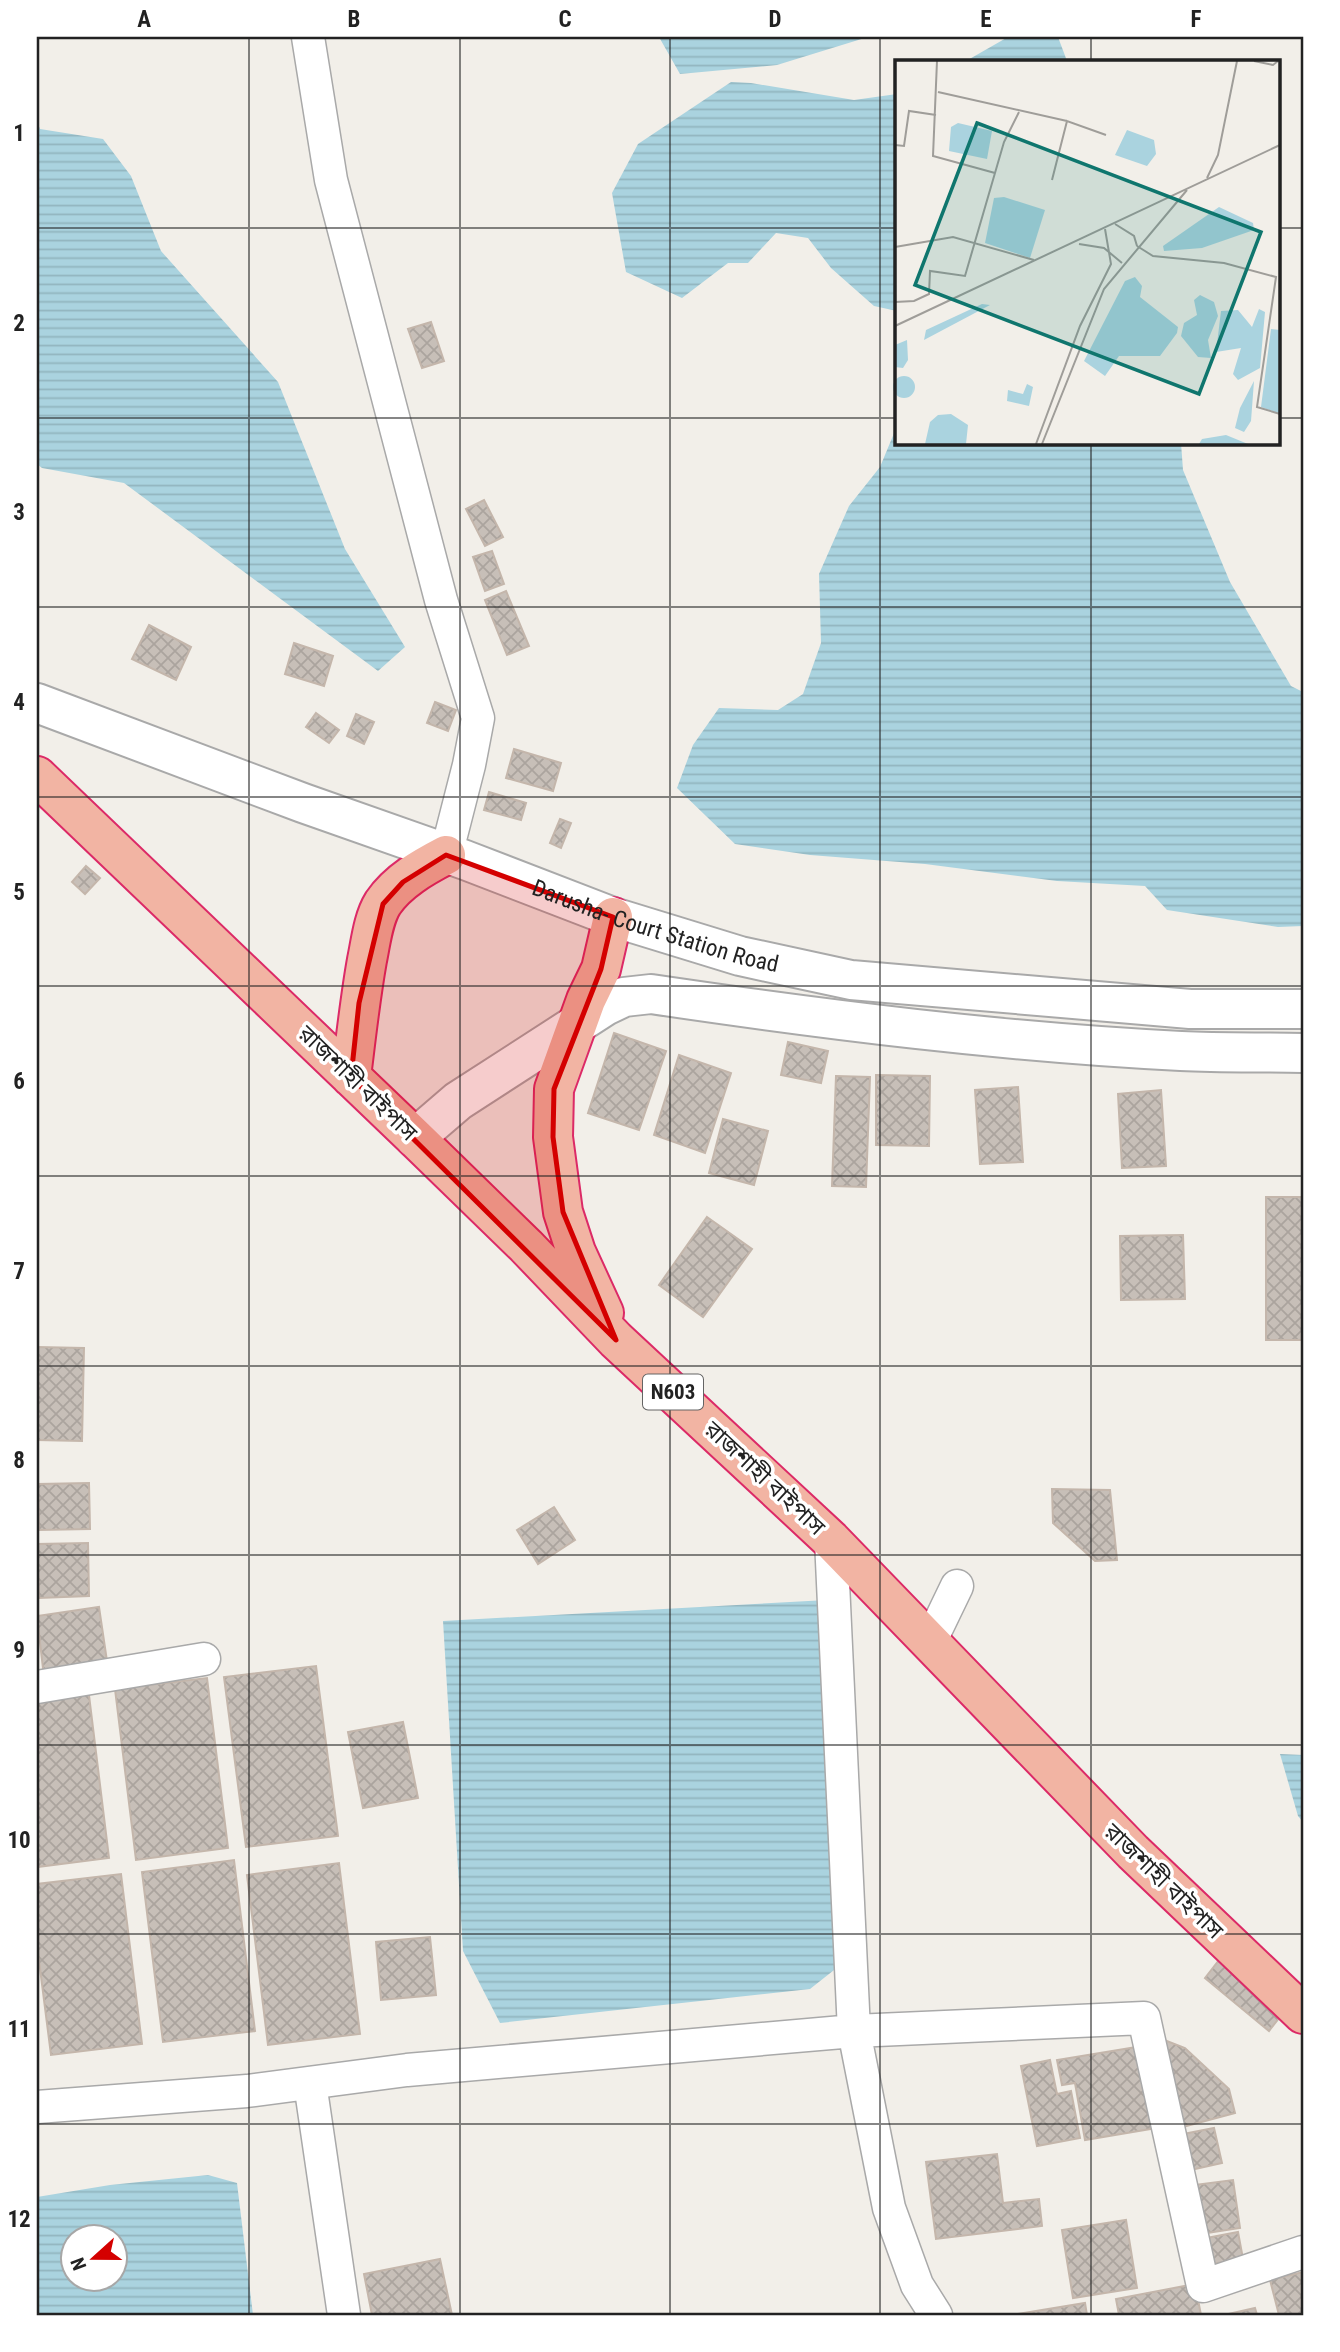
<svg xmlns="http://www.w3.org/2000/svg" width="1340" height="2352" font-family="'Roboto Condensed','Noto Sans Bengali',sans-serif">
<defs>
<pattern id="water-rules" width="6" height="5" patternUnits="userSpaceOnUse" patternTransform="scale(1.75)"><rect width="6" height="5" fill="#aad3df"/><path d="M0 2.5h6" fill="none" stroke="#92b5bf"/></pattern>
<pattern id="building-cross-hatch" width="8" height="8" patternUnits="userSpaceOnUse" patternTransform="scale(1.75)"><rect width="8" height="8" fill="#c7bfb8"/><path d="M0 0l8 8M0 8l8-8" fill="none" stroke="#aba49e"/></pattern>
</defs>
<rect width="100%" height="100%" fill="#f2efe9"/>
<!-- water -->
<path fill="url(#water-rules)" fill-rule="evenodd" d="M659,37H868L777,65L680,74Z
M1008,37H1058L1067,61H966Z
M731,82L751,83L854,100L897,94V311L874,306L831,268L808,238L776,233L748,263H728L682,298L626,272L612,193L638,144Z
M37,122L40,129L103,139L131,176L161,251L278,382L345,549L405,647L378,671L124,483L42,468L37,464Z
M897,426V443H1181L1183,470L1230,582L1291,686L1303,692V926L1278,927L1167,910L1145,886L1057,881L925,864L810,855L735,844L677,788L693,745L719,708L778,710L803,694L821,643L819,574L849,506L880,467Z
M827,1600L848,1959L810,1989L500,2023L463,1951L443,1621Z
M1280,1754L1303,1755V1822L1298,1816Z
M208,2175L237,2183L253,2315H37V2197L110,2185ZM116,2236V2278H74V2236Z"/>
<!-- building -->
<path fill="url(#building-cross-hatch)" stroke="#c4b6ab" stroke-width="2" d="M431,322L444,361L422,368L408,329Z
M484,500L503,537L485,546L466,509Z
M492,551L504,584L485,591L473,557Z
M506,591L529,646L507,655L485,600Z
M149,625L191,647L176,680L132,659Z
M294,643L333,656L324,686L285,674Z
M435,702L456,710L448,731L427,723Z
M316,713L339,730L329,743L306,727Z
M356,714L374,722L364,744L347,736Z
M514,749L561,763L553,791L506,778Z
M489,792L526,803L521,820L484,810Z
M560,819L571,823L561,848L550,843Z
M86,866L100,878L85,894L72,882Z
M614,1033L666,1051L639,1130L588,1113Z
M788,1042L828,1051L821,1083L781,1075Z
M679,1055L731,1073L705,1153L654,1135Z
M876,1075L930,1076L929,1146L876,1145Z
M836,1076L870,1077L866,1187L832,1186Z
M1018,1087L1023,1162L980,1164L975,1090Z
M1161,1090L1166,1166L1122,1168L1118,1094Z
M723,1119L768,1131L754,1185L709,1173Z
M1266,1197H1303V1340H1266Z
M707,1217L752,1249L703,1317L659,1285Z
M1183,1235L1185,1299L1121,1300L1120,1236Z
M37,1347L84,1348L82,1441L37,1440Z
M89,1483L90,1529L39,1530L38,1484Z
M1052,1489L1110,1490L1117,1560L1095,1561L1053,1523Z
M554,1507L575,1540L538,1564L517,1530Z
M88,1543L89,1596L39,1598L37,1544Z
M99,1607L108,1668L44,1677L37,1616Z
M316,1666L338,1836L246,1847L224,1677Z
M207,1678L228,1848L136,1860L115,1689Z
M88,1687L109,1858L37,1867V1694Z
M403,1722L418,1798L363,1808L348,1732Z
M234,1860L255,2031L163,2042L142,1872Z
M339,1863L360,2034L268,2045L247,1875Z
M121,1874L142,2044L51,2055L37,1945V1884Z
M430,1937L436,1995L381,2000L376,1942Z
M1223,1955L1287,2008L1269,2031L1205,1978Z
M1154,2036L1185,2048L1229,2089L1235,2113L1179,2128Z
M1149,2045L1163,2127L1085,2140L1075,2083L1062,2085L1057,2060Z
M1050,2060L1057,2094L1071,2091L1080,2138L1037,2146L1021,2066Z
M1214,2128L1222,2163L1186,2171L1178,2135Z
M997,2154L1003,2203L1039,2199L1042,2226L936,2239L926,2162Z
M1233,2180L1240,2228L1200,2234L1194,2185Z
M1126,2220L1137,2288L1073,2298L1062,2230Z
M1238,2232L1243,2259L1205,2265L1201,2239Z
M440,2259L452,2315H372L364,2274Z
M1303,2272V2315H1279L1270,2280Z
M1195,2284L1201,2315H1119L1116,2299Z
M1085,2303L1087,2315H1019L1018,2314Z
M1255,2308L1257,2315H1224Z"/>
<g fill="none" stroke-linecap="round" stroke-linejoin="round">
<defs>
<path id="minor" d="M308,37L331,180L441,600L478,718L469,765L446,855
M831,1540L854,2031L889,2208L917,2285L936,2315
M930,1642L957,1586
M37,1687L204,1659
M310,2083L344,2315
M37,2107L247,2091L407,2070L854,2031L1144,2018L1203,2286L1303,2252"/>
<g id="tertiary">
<path id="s1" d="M37,703L303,803L465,860L613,917L740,956L851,980L1190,1009H1303"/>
<path d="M415,1138L458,1101L605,1006L624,997L651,994C827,1020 1003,1042 1181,1051C1221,1053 1262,1052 1303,1053"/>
</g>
<path id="trunk" d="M37,776L415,1138L526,1246L616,1340L831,1540L1133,1852L1303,2014
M351,1077C356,1037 360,999 367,960C371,941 373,919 383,903C398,881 423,867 446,855
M604,1313L576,1252L563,1212L553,1137L554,1089L586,1000L601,969L613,917"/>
</defs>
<!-- minor casing -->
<use href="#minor" stroke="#a9a9a9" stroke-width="35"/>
<!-- tertiary casing -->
<use href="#tertiary" stroke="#a9a9a9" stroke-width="42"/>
<!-- trunk casing -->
<use href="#trunk" stroke="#dc2a67" stroke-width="42"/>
<!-- minor -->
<use href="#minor" stroke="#fff" stroke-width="32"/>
<!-- tertiary -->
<use href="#tertiary" stroke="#fff" stroke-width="38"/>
<!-- trunk -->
<use href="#trunk" stroke="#f2b4a3" stroke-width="38"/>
</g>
<!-- marked area -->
<path fill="#d40000" fill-opacity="0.2" stroke="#d40000" stroke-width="5" stroke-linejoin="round" d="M446,855L613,917L601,969L554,1089L553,1137L563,1212L616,1340L351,1077L359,1003L383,904L403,882Z"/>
<!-- grid -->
<path fill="none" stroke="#222" stroke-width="2" stroke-opacity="0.55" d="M249,37V2315M460,37V2315M670,37V2315M880,37V2315M1091,37V61M37,228H897M1279,228H1303M37,418H897M1279,418H1303M1091,443V2315M37,607H1303M37,797H1303M37,986H1303M37,1176H1303M37,1366H1303M37,1555H1303M37,1745H1303M37,1934H1303M37,2124H1303"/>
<g text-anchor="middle" stroke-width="7" stroke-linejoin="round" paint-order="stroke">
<!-- shield labels -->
<rect fill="#fff" stroke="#646464" stroke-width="2" x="643" y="1374.5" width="60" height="35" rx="5"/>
<g font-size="21" font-weight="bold" fill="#222">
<text x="673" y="1399">N603</text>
</g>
<!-- street labels -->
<g font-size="23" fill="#222" stroke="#fff">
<text dy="8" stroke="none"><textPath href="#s1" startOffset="658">Darusha- Court Station Road</textPath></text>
<text transform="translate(358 1083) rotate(44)" y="8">রাজশাহী বাইপাস</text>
<text transform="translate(765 1478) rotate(43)" y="8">রাজশাহী বাইপাস</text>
<text transform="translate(1164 1881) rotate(44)" y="8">রাজশাহী বাইপাস</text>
</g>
</g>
<!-- overview -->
<g transform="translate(895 60)">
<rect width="385" height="385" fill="#f2efe9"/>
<path d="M63,63L97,71L92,99L54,91L56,67ZM232,70L259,80L261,94L252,106L220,95ZM109,137L150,150L135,198L90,183L99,138ZM324,147L358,163L359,170L307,188L269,191L268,186ZM240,217L247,226L245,237L283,267L282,273L265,296H224L210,316L189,301L230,221ZM305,235L319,242L323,256L313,280L316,298L303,297L286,276L289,263L302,255L299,240ZM87,244L95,245L29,280L31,270ZM364,249L370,252L365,308L343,320L338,314L346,288L321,292L326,251L343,250L357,267ZM376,269L385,270V354L366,347ZM12,280L13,300L8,308L0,307V285ZM-2 327a11 11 0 1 1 22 0a11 11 0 1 1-22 0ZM359,321L356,361L349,372L340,368L345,348ZM132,324L138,327L134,346L112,341L113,330L128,334ZM56,354L73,365L71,384H30L35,362L43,355ZM331,375L353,384H304L307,379Z" fill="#aad3df"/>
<path fill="none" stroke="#9f9d99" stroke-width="2" d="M42,1L38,96L100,113M359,1L378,5L383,1M43,32L172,61M0,85L9,86L14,51L41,55M312,118L323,95L342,1M157,120L172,61L211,75M220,164L239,176L242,186M184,184L209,188L227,203M242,186L258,196L329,203L381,217L362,347L385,354M0,187L58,177L139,200M0,242L19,241L34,234L35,211L70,216L109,82L124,52M0,266L385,85M141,384L185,266L216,204L210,169M147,384L209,229L292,130"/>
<path fill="#0f766e" fill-opacity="0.15" stroke="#0f766e" stroke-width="3.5" d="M82,63L366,172L304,334L20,225Z"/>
<rect width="385" height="385" fill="none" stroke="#222" stroke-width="3.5"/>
</g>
<!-- border -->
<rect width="1340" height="2352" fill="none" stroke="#ffffff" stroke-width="77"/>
<!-- north arrow -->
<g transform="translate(94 2258) rotate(249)"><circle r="33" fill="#ffffff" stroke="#a7a7a7" stroke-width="2"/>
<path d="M0-5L12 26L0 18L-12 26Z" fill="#d40000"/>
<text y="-10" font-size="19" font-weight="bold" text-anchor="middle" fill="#222222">N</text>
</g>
<rect x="38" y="38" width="1264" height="2276" fill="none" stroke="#222" stroke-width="2.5"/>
<g font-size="23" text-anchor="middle" font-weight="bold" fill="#222">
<text x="144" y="27">A</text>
<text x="354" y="27">B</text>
<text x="565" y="27">C</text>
<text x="775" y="27">D</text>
<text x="986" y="27">E</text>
<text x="1196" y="27">F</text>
<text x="19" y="141">1</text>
<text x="19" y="331">2</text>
<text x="19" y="520">3</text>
<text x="19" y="710">4</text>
<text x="19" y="900">5</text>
<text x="19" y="1089">6</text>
<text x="19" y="1279">7</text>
<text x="19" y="1468">8</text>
<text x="19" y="1658">9</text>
<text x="19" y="1848">10</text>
<text x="19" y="2037">11</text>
<text x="19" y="2227">12</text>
</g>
</svg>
